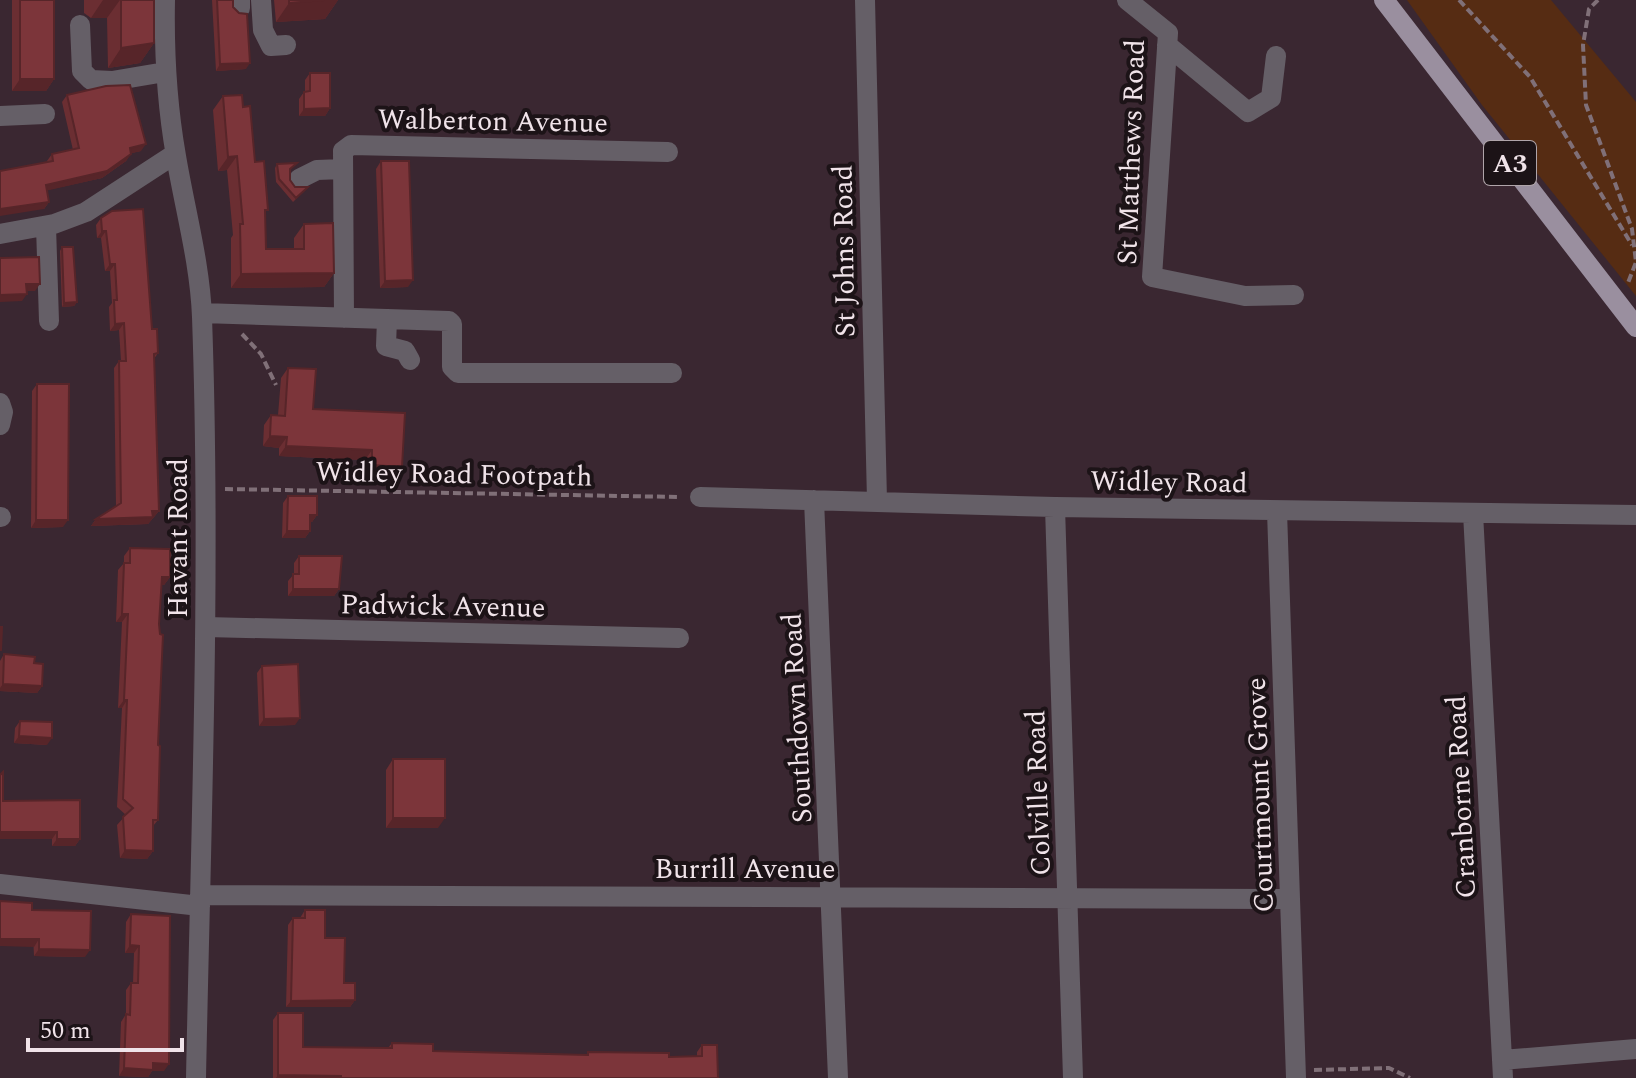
<svg xmlns="http://www.w3.org/2000/svg" width="1636" height="1078" font-family="Spectral,serif">
<rect width="100%" height="100%" fill="#3a2731"/>
<!-- green -->
<path fill="#562c13" d="M1407,0H1551L1636,102V296L1482,105Z"/>
<g fill="none" stroke-linecap="round" stroke-linejoin="round">
<!-- path -->
<path stroke="#807078" stroke-width="4" stroke-dasharray="8 4" stroke-linecap="butt" d="M1459,0L1530,77L1632,245
M1598,0L1589,9L1583,45L1586,105L1632,229L1636,262L1628,283
M242,334L261,354L276,385
M225,489L680,497
M1314,1070L1389,1068L1410,1078"/>
<!-- minor -->
<path stroke="#655f67" stroke-width="20" d="M165,0C164,52 167,105 176,156C185,210 200,263 202,317C211,571 201,825 196,1078
M240,0V8
M261,0L263,30L271,46L286,45
M865,0L877,500
M1127,0L1168,33L1152,277L1245,296L1294,295
M80,25L82,71L91,80L112,81L165,72
M1167,45L1248,112L1271,98L1276,56
M0,116L45,114
M299,179L317,170L343,169
M46,226L49,321
M0,234L54,224L86,212L175,154
M202,313L449,321L452,324V367L458,373H672
M344,318L343,151L351,145L668,152
M387,319L386,346L405,351L410,360
M0,403L3,412L0,425
M700,497L1055,507L1636,515
M814,500L838,1078
M1055,507L1073,1078
M1277,511L1296,1078
M1473,513L1503,1078
M0,517H1
M206,627L679,638
M0,884L200,906
M200,895L1290,899
M1502,1060L1636,1049"/>
<!-- major -->
<path stroke="#9a8f9f" stroke-width="20" d="M1384,0L1636,327"/>
</g>
<!-- wall -->
<path fill="#6b2e32" d="M12,0H54V79L46,91H12Z
M84,0H154V43L140,63L108,68L107,18H91L84,13Z
M212,0H233V7L246,69L216,71Z
M274,0H338L325,19L276,22Z
M310,73L330,108L325,116H299V99L304,92H305V80Z
M67,95L141,151L131,153L126,161L102,178L47,190L49,202L44,209L47,161L52,154L73,150L62,102Z
M223,96L243,107L265,214L266,249H294V238L304,224L334,273L324,287L231,288V238L233,235L227,170L218,171L213,110Z
M381,161L408,287L380,288L376,169Z
M297,163L290,170V180L295,187H308L293,202L276,182L275,168L277,164Z
M101,218L152,329L158,353L154,359L159,511L148,524L91,526L96,519L116,506L114,368L119,361H121L119,330L110,331L109,307L112,303L110,271H105L101,238H97L96,225Z
M62,247L77,302L74,306L62,307L60,251Z
M288,368L313,409L402,467L395,477L364,476L365,460L279,456V448L263,446L264,425L271,415H278L281,378Z
M37,384L63,527L31,528L32,391Z
M288,496L317,515L312,522H310V531L305,538H282L283,503Z
M130,548L170,577L164,585H161L159,624L158,820L153,826V851L147,859L120,858L117,825L126,815L117,807L122,708H118L122,622H116L118,570L124,563V556Z
M299,556L339,589L334,596H288V581L294,574V563Z
M4,654L34,663L42,686L37,693L0,691V661Z
M262,666L295,725L259,726L257,673Z
M20,721L47,745L14,743L15,728Z
M393,759L438,828H386V770Z
M3,801L80,839L75,846H52V839Z
M32,910L85,957L34,956Z
M305,910L325,938L344,983L355,1000L350,1007H286L288,925L293,918H300Z
M131,914L170,916L164,1071H152L148,1077L119,1076L121,1022L126,1014V990L131,983H133L134,953H125L126,922Z
M278,1013L303,1047L388,1048L392,1043L433,1051L586,1055L588,1052L669,1057L697,1056V1052L702,1045L718,1078H273V1020Z"/>
<!-- shaded-wall -->
<path fill="#572529" d="M103,0H120L107,18H91Z
M324,0H338L325,19L276,22L289,3Z
M154,43L140,63L108,68L121,48Z
M250,63L246,69L216,71L220,64Z
M20,79H54L46,91H12Z
M330,108L325,116H299L304,109Z
M146,144L141,151L125,155L130,148Z
M131,154L126,161L102,178L41,192L46,185Z
M237,156L227,170L218,171L228,157Z
M49,202L44,209L0,216V209Z
M102,231H106L101,238H97Z
M110,264H115L110,271H105Z
M334,273L324,287L231,288L241,274Z
M413,280L408,287L380,288L385,281Z
M26,284H40L35,291H21Z
M27,294L22,301L0,302V295Z
M77,302L74,306L62,307L64,303Z
M124,323L119,330L110,331L115,324Z
M270,436L287,437L279,448L263,446Z
M286,446L372,450L365,460L279,456Z
M372,465L402,467L395,477L364,476Z
M152,511H159L148,524L91,526L96,519Z
M310,515H317L312,522H305Z
M36,520H68L63,527L31,528Z
M287,531H310L305,538H282Z
M162,577H170L164,585H156Z
M293,589H339L334,596H288Z
M122,614H128L122,622H116Z
M3,684L42,686L37,693L0,691V688Z
M124,700H127L122,708H118Z
M300,718L295,725L259,726L264,719Z
M19,736L52,738L47,745L14,743Z
M393,818H445L438,828H386Z
M0,832H57L52,839H0Z
M57,839H80L75,846H52Z
M125,850L153,851L147,859L120,858Z
M0,939H39L34,947L0,946Z
M130,945L139,946L134,953H125Z
M39,949L90,950L85,957L34,956Z
M355,1000L350,1007H286L291,1001Z
M153,1063L169,1064L164,1071H152L148,1077L119,1076L124,1068Z
M278,1075L341,1076L340,1078H276Z"/>
<!-- building -->
<path fill="#7c353a" stroke="#572529" stroke-width="2" d="M20,0H54V79H20Z
M121,0H154V43L121,48Z
M217,0H233V7L239,13L247,14L250,63L220,64Z
M289,0H324L289,3Z
M310,73H330V108L304,109V92L310,91Z
M130,85L146,144L130,148L131,154L107,171L46,185L49,202L0,209V171L53,161L52,154L79,148L67,95L106,86Z
M242,95L243,107L250,106L255,162L264,161L268,210H265L266,249H304V224L333,223L334,273L241,274L240,224H243L237,156L228,157L223,96Z
M381,161H409L413,280L385,281Z
M297,163L290,169V180L295,187H308L296,198L279,179L277,164Z
M143,209L152,329H157L158,353L154,354L159,511H152L153,517L96,519L121,503L119,361H126L124,323L115,324L114,300H117L115,264H110L106,231H102L101,218L112,211Z
M62,247H73L77,302L64,303Z
M39,257L40,284H26L27,294L0,295V258Z
M288,368L316,369L313,409L405,413L402,467L372,465V450L286,446L287,437L270,436L271,415L285,416Z
M37,384H69L68,520H36Z
M288,496H317V515H310V531H287Z
M130,548L170,549V577H162L159,624L160,634L163,635L158,745L160,746L158,820H153V851L125,850L123,817L133,808L123,799L127,700H124L128,614H122L124,563H130Z
M299,556H342L339,589H293V574H299Z
M0,627H2L1,650H0Z
M4,654L35,657L34,663L43,664L42,686L3,684Z
M298,664L300,718L264,719L262,666Z
M20,721L52,722V738L19,736Z
M393,759H445V818H393Z
M3,772V801L80,800V839H57V832H0V775Z
M0,901L32,903V910L91,911L90,950L39,949V939H0Z
M305,910H325V938H345L344,983H355V1000L291,1001L293,918H305Z
M131,914L170,916L169,1064L153,1063V1070L124,1068L126,1014L130,1015L131,983H138L139,946L130,945Z
M278,1013H303V1047L392,1048V1043L433,1044V1051L588,1055V1052L669,1053V1057L702,1056V1045H717L718,1078H341V1076L278,1075Z"/>
<g text-anchor="middle" stroke-width="8" stroke-linejoin="round" paint-order="stroke">
<!-- shield labels -->
<rect fill="#1c1317" stroke="#b0a5aa" stroke-width="2" x="1484" y="141" width="52" height="44" rx="6"/>
<g font-size="26" font-weight="bold" fill="#f0e3e9">
<text x="1510" y="172">A3</text>
</g>
<!-- street labels -->
<g font-size="28" fill="#f0e3e9" stroke="#1c1317">
<text transform="translate(493 120) rotate(1)" y="10">Walberton Avenue</text>
<text transform="translate(1130 152) rotate(-88)" y="10">St Matthews Road</text>
<text transform="translate(843 251) rotate(-91)" y="10">St Johns Road</text>
<text transform="translate(454 473) rotate(1)" y="10">Widley Road Footpath</text>
<text transform="translate(1169 481) rotate(1)" y="10">Widley Road</text>
<text transform="translate(177 538) rotate(-90)" y="10">Havant Road</text>
<text transform="translate(443 605) rotate(1)" y="10">Padwick Avenue</text>
<text transform="translate(796 718) rotate(-93)" y="10">Southdown Road</text>
<text transform="translate(1037 793) rotate(-92)" y="10">Colville Road</text>
<text transform="translate(1259 795) rotate(-92)" y="10">Courtmount Grove</text>
<text transform="translate(1460 797) rotate(-93)" y="10">Cranborne Road</text>
<text x="745" y="878">Burrill Avenue</text>
</g>
</g>
<!-- scale -->
<path d="M28 1038v12h154v-12" fill="none" stroke="#f0e3e9" stroke-width="4"/>
<text x="40" y="1038" font-size="24" fill="#f0e3e9" stroke="#1c1317" stroke-width="6" paint-order="stroke">50 m</text>
</svg>
